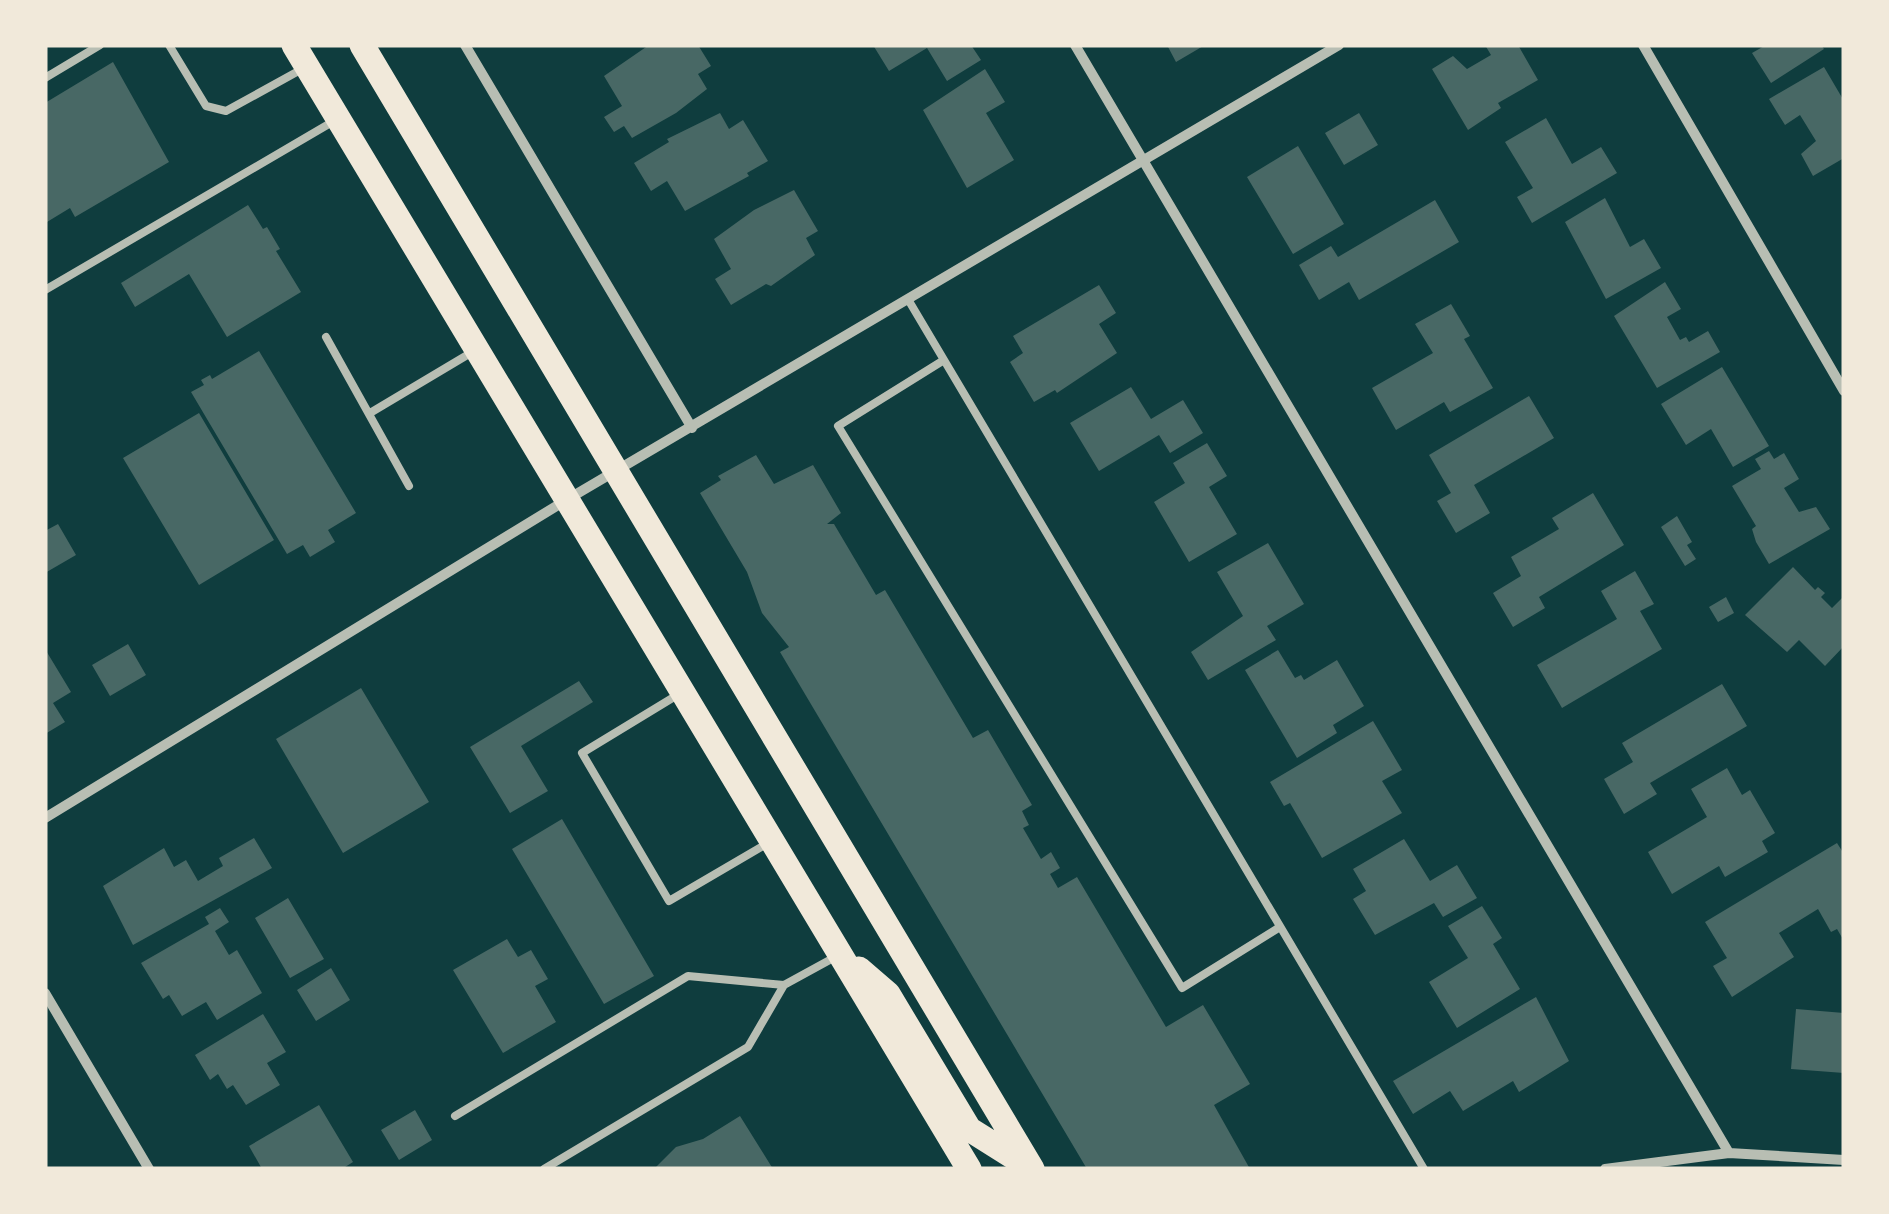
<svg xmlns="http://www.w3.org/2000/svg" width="1889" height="1214" font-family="'Public Sans',sans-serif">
<rect width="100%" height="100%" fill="#0f3d3e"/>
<!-- building -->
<path fill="#486865" d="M649,45H698L711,66L698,74L707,89L676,113L632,138L624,126L614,132L604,117L622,106L604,76Z
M873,45H971L981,60L947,81L927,48L889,71Z
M1167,45H1205L1176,62Z
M1485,45H1518L1538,80L1498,103L1501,108L1468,130L1432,69L1453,56L1467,69L1491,55Z
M1766,45H1821L1824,49L1771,83L1752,53Z
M113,62L169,162L75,217L70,208L47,222L45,103Z
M1824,67L1844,101V158L1813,176L1801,154L1816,141L1800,115L1785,125L1769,99Z
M985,69L1005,102L986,113L1014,160L967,188L923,110Z
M720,113L729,129L743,120L768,161L747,173L749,176L685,211L667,181L651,191L634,163L669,142L667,139Z
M1359,113L1378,145L1344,165L1325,133Z
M1546,118L1572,164L1601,147L1617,173L1532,223L1517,197L1533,188L1505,142Z
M1298,146L1344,224L1293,254L1247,177Z
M794,190L818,231L806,238L815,255L771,286L766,284L731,305L715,279L731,269L714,239L754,210Z
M1605,198L1630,247L1644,239L1661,268L1606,299L1565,222Z
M1435,200L1459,242L1359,300L1349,282L1319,300L1299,265L1331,246L1338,257Z
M248,205L263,229L267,227L280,249L276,251L301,292L227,337L189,274L135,307L121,283Z
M1665,282L1681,309L1667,317L1680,340L1686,337L1689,342L1708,331L1720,352L1657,388L1614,316Z
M1099,285L1116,313L1099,324L1117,353L1057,393L1055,390L1034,402L1010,362L1023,353L1013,336Z
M1451,304L1470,336L1464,339L1493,388L1450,412L1444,402L1396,430L1372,388L1433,353L1415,324Z
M259,351L356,513L328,530L335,542L310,557L303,545L287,554L191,392L204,385L201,380L210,375L212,379Z
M1722,367L1769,446L1733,467L1711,429L1686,445L1661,404Z
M1131,387L1151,419L1183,400L1203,433L1170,453L1159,435L1099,471L1070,423Z
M1529,396L1554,438L1474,485L1490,513L1456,533L1437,501L1451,493L1429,455Z
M199,413L274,540L199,585L123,458Z
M1207,443L1227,476L1209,487L1237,534L1189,562L1154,502L1185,483L1173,463Z
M1769,451L1774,459L1784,453L1799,479L1784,488L1799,512L1816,507L1830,529L1769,564L1756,542L1752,529L1756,526L1732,486L1761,469L1755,459Z
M756,455L774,484L813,465L841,513L827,524H834L876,595L885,590L973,738L988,730L1032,805L1022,811L1029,825L1023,828L1041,859L1051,852L1060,868L1050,874L1058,888L1077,877L1166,1027L1203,1005L1250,1084L1214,1105L1250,1169H1087L780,652L789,647L762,613L747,572L700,493L721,480L718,476Z
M1593,493L1624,545L1539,597L1545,608L1513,627L1493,593L1521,576L1511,557L1559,529L1552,518Z
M1677,516L1692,542L1687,545L1696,559L1685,566L1661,527Z
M58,524L76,555L45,573V531Z
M1268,543L1304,604L1267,626L1276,640L1208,680L1191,652L1243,616L1217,572Z
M1793,567L1815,590L1818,587L1825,593L1821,597L1832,608L1844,596V646L1825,666L1799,640L1787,652L1745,615Z
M1635,571L1654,604L1640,611L1662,649L1562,708L1537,665L1617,619L1601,591Z
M1726,597L1734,613L1718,622L1709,607Z
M128,644L146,675L110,696L92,665Z
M45,649L71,692L53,703L65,722L45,734Z
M1278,650L1295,678L1301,675L1304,680L1337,660L1364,706L1333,725L1337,733L1297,758L1245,670Z
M579,681L593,702L521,746L548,791L510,813L470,747Z
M1722,684L1747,726L1650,783L1657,794L1624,814L1604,779L1633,762L1622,743Z
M361,688L429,802L343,853L276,739Z
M1373,721L1402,770L1382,781L1402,813L1322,858L1290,803L1284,806L1270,782Z
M1727,768L1742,795L1750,790L1775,833L1762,841L1768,852L1725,877L1719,866L1672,894L1648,852L1707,817L1691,789Z
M562,819L654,976L604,1004L512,849Z
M254,838L272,868L133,945L103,886L164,848L174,867L186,860L198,881L223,866L219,858Z
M1404,839L1430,881L1457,865L1477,898L1443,917L1434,903L1375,935L1353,899L1366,891L1353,869Z
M1837,843L1844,854V941L1837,929L1831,932L1818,909L1779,933L1794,957L1732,997L1713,966L1727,958L1705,922Z
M288,898L324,959L290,978L255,918Z
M1482,906L1502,938L1493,944L1520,989L1457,1028L1429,982L1468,958L1448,926Z
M220,908L229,922L215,931L229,955L237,950L262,993L217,1020L206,1002L182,1016L169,995L163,999L141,963L209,924L205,917Z
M507,939L518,957L531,950L548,979L535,986L556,1022L503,1053L453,970Z
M331,968L350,1000L316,1021L297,990Z
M1536,997L1569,1061L1519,1092L1513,1081L1463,1111L1450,1091L1413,1114L1393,1081Z
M1796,1009L1844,1013V1073L1791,1069Z
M263,1014L286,1052L267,1063L280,1085L246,1105L233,1085L227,1089L218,1074L210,1080L195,1055Z
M319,1105L353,1162L342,1169H262L249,1146Z
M415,1110L432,1140L399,1160L381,1130Z
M740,1116L773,1169L656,1167L676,1147L703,1139Z"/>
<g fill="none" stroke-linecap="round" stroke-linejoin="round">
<!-- service -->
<path stroke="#b8beb3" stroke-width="8" d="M169,45L206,106L226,111L304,68
M45,78L100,45
M45,290L334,121
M909,301L1424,1169
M326,337L409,486
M944,360L838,426L1182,988L1280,927
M370,413L474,351
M679,694L582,753L669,901L768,843
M455,1116L688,976L784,985
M544,1169L748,1047L784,985L837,956"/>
<!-- minor -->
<path stroke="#b8beb3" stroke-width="10" d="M465,45L692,428
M1075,45L1729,1153
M1643,45L1844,391
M45,818L568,499L1339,45
M45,993L149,1169
M1605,1169L1729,1153L1844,1160"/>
<!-- primary -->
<path stroke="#f1e9da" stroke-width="25" d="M294,45L969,1169
M362,45L1032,1169
M859,969L888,994L969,1129L1028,1166"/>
</g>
<!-- border -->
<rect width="1889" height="1214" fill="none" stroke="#f1e9da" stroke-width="95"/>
</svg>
